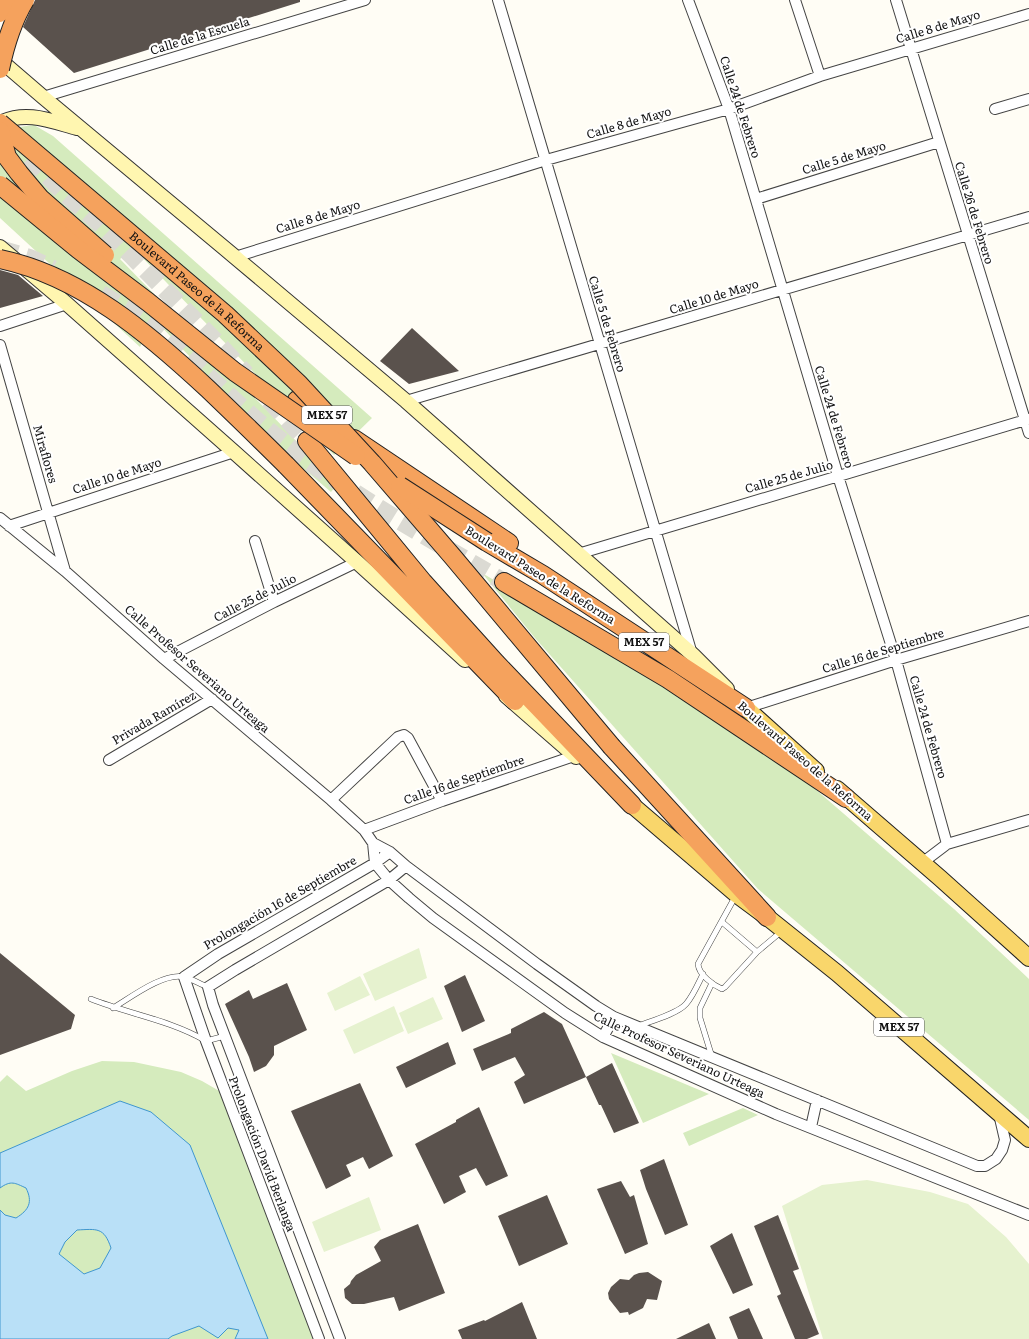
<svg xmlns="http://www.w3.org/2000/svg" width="1029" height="1339" font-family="Literata,serif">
<rect width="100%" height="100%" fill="#fffdf5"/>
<!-- green -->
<path fill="#d5ebbd" d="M34,125L53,136L372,418L334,455L134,249L120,259L288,432L336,486L331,492L264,435L154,319L140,347L0,218V136L19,127Z
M482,573L664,680L792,769L954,909L1029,979V1120L758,889L535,638Z
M611,1053L709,1094L643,1123Z
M102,1061L134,1062L181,1072L202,1081L221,1092L315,1339H0V1082L7,1075L26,1091L72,1071Z
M743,1108L758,1115L689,1146L683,1133Z"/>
<!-- pitch -->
<path fill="#e6f2cf" d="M419,948L427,978L375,1001L363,974Z
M360,976L370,995L335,1011L327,993Z
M433,997L443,1019L408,1034L399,1013Z
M394,1006L404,1031L354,1054L343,1030Z
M867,1180L930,1192L968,1204L1006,1237L1029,1264V1339H823L782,1206L822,1185Z
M369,1197L381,1230L324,1252L312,1222Z"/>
<!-- water -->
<path fill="#b9e0f7" stroke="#3f96cf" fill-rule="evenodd" d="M120,1101L151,1112L190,1145L268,1339H235L239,1330L228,1328L218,1338L199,1326L172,1336L168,1339H0V1210L5,1215L16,1218C29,1210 33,1202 26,1188C15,1183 11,1180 0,1188V1153ZM77,1230C97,1229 104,1227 111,1248L100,1268L84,1274L59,1254L65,1242Z"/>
<!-- building -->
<path fill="#5a524d" d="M35,0H300V2L74,73L23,27Z
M0,270L18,275L43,296L0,308Z
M412,328L459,371L409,384L380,361Z
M0,953L75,1015L71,1029L0,1055Z
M465,975L485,1021L462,1032L444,986Z
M287,983L307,1030L274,1046V1055L266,1066L254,1072L249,1057L225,1004L249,990L253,999Z
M544,1012L562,1024L586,1077L612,1063L639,1123L614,1133L601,1105H599L586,1077L524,1104L514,1082L525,1075L515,1057L482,1071L473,1049L511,1033V1029Z
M448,1042L456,1064L406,1088L396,1067Z
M360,1083L393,1156L369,1169L363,1157L346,1165L351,1176L326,1189L291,1111Z
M479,1107L508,1176L486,1186L476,1168L459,1176L466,1192L444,1204L415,1144L456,1122V1120Z
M664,1159L688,1225L665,1235L646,1189L640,1170Z
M621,1181L630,1197L634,1195L648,1244L625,1254L597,1189Z
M547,1195L568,1244L519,1266L498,1216Z
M778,1215L799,1269L793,1271L819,1334L807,1339H795L777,1296L781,1294L754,1226Z
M418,1224L445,1293L399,1311L394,1297L364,1304H352L345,1298L344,1289L350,1284L351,1281L356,1275L381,1261L374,1247L380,1240Z
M732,1233L753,1285L733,1294L710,1246Z
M648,1272L662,1281L657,1300L647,1299L643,1308L629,1315L628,1312L620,1313L609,1299L608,1293L611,1287L620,1279L629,1280L634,1275L639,1273Z
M522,1302L537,1339H462L458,1330L484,1320L485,1321Z
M749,1308L763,1339H738L729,1317Z
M709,1323L716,1339H676Z"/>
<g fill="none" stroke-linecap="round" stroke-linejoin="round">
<!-- highway-tunnel -->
<path stroke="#dbdad3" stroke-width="18" stroke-dasharray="18 9" stroke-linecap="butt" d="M30,157L62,191L100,224L132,256L222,348L246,374
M0,249L30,258L53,269
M101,294C117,303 134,312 149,324C193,359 231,400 274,435C345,492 426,536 504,582
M269,400L307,441"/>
<defs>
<path id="lane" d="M722,922L757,952L725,987L722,989C713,985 699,975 698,964L735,897
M757,952L782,931
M91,999C129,1014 170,1020 206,1041L225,1036
M113,1008C130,998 164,972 184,977C192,979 200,984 208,987
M638,1026C651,1021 677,1014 686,1004C693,996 698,984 703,974
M712,1057L700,1018V1008L712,983"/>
<path id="street" d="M498,0L692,654
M688,0L729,109L838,476L896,660L947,844
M795,0L820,76
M896,0L1029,433
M43,97L365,0
M995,109L1029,99
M756,199L939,142
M235,257L546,160L729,109L820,76L1029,14
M0,326L67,304
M0,345L65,571
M406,401L1029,217
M0,518L65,571L164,659L331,800L364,830L373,843L390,852L406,866L537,964L596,1006L614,1017L977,1166H985L996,1159L1002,1150L1005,1140L999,1114
M9,526L234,452
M255,541L274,602
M578,554L1029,419
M164,659L274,602L357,562
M746,708L896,660L1029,621
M109,760L212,699
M331,800L398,737L404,735L408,738L442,801
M364,830L442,801L574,756
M373,843L375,863L389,880L409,898L433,918L565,1013L603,1037L776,1114L1029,1215
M922,863L947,844L1029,820
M603,1037L614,1017
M811,1127L817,1100
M319,1339L206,1041L184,977L218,954L375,863L390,852
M340,1339L213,1005L208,987L235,970L389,880L406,866"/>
<path id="secondary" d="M0,60L43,97L235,257L406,401L693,655L727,689
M0,123C26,110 51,121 77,128
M0,247L67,304L234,452L357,562L465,660
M506,696L576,757"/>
<path id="primary" d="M746,708L816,771
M837,789L940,878L1029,958
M632,805L736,894L767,917L837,973L1029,1139"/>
<path id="highway" d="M297,400L331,424
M354,439L509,543
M307,441L423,582L496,663L632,805
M286,465L515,701
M487,542L543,575L746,708
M504,582L668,679L846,798
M612,747L767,917"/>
</defs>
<!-- lane casing -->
<use href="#lane" stroke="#444" stroke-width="6"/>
<!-- street casing -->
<use href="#street" stroke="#444" stroke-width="12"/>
<!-- secondary casing -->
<use href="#secondary" stroke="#333" stroke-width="16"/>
<!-- primary casing -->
<use href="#primary" stroke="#222" stroke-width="18"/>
<!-- highway casing -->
<use href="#highway" stroke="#222" stroke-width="20"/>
<!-- lane -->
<use href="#lane" stroke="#fff" stroke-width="5"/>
<!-- street -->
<use href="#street" stroke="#fff" stroke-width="10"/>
<!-- secondary -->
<use href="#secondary" stroke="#fff6b0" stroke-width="14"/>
<!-- primary -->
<use href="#primary" stroke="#f9d66b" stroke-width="16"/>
<!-- highway -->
<use href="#highway" stroke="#f5a25d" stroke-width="18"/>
<defs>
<g id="highway-bridge">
<path d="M0,13L9,0"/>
<path d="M0,69C5,45 12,22 25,0"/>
<path id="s1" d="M0,123L225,314L299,384L372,463L453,557L612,747"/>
<path d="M0,131L7,157L19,173L40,198L105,255"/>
<path d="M0,185L78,249L148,302L235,372L356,456"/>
<path d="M0,259C81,276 149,334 208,389C234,414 260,439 286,465"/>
<path d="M400,486L487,542"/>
</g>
</defs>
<!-- highway-bridge casing -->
<use href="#highway-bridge" stroke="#222" stroke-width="20" stroke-linecap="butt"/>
<!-- highway-bridge -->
<use href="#highway-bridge" stroke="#f5a25d" stroke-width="18"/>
</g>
<g text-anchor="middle" stroke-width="4" stroke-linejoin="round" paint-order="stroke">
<!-- shield labels -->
<g fill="#fff" stroke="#585858" stroke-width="1">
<rect x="302" y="406" width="50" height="18" rx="3"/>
<rect x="619" y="633" width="50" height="18" rx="3"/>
<rect x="874" y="1018" width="50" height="18" rx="3"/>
</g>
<g font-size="11" font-weight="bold" fill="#111">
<text x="327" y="419">MEX 57</text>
<text x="644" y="646">MEX 57</text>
<text x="899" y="1031">MEX 57</text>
</g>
<!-- street labels -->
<g font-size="12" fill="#111" stroke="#fff">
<text transform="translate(938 27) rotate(-17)" y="4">Calle 8 de Mayo</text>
<text transform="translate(200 36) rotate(-17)" y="4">Calle de la Escuela</text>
<text transform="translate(740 107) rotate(72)" y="4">Calle 24 de Febrero</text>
<text transform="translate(629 123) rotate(-16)" y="4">Calle 8 de Mayo</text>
<text transform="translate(844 158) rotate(-17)" y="4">Calle 5 de Mayo</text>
<text transform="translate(974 213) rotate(73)" y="4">Calle 26 de Febrero</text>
<text transform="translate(318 217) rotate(-17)" y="4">Calle 8 de Mayo</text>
<text dy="4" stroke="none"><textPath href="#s1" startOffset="259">Boulevard Paseo de la Reforma</textPath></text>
<text transform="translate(714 297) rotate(-17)" y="4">Calle 10 de Mayo</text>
<text transform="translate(607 324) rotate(73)" y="4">Calle 5 de Febrero</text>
<text transform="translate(834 417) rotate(73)" y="4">Calle 24 de Febrero</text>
<text transform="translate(45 454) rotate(74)" y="4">Miraflores</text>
<text transform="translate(117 476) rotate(-18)" y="4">Calle 10 de Mayo</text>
<text transform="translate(789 477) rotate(-16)" y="4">Calle 25 de Julio</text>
<text transform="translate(540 575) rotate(32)" y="4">Boulevard Paseo de la Reforma</text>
<text transform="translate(255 598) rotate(-27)" y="4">Calle 25 de Julio</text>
<text transform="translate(883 651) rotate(-17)" y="4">Calle 16 de Septiembre</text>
<text transform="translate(197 669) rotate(41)" y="4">Calle Profesor Severiano Urteaga</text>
<text transform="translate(154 718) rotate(-30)" y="4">Privada Ramírez</text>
<text transform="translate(928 727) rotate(74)" y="4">Calle 24 de Febrero</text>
<text transform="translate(805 761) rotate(41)" y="4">Boulevard Paseo de la Reforma</text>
<text transform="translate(464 780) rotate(-19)" y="4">Calle 16 de Septiembre</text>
<text transform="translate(280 903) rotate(-30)" y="4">Prolongación 16 de Septiembre</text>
<text transform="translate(679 1055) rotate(25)" y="4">Calle Profesor Severiano Urteaga</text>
<text transform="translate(262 1154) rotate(69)" y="4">Prolongación David Berlanga</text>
</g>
</g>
</svg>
